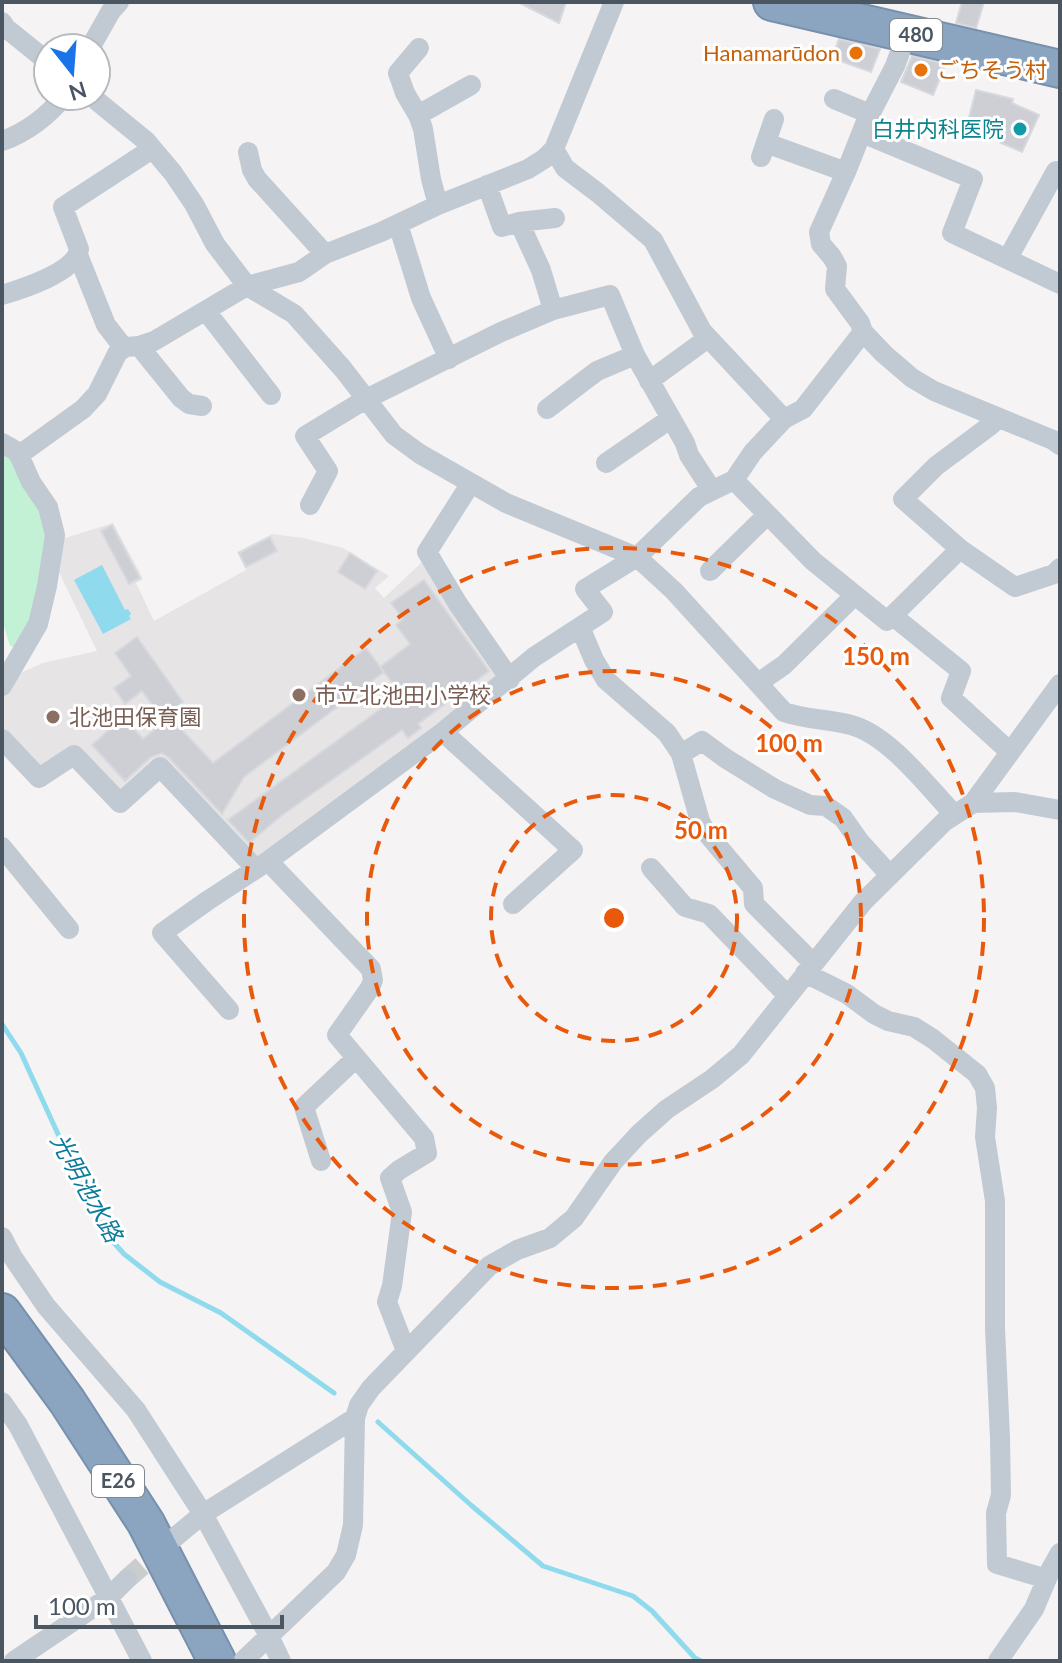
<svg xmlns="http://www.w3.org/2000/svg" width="1062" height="1663" font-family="Lato,'Noto Sans JP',sans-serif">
<rect width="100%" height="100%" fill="#f5f3f3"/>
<!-- education -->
<path fill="#e6e4e5" d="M113,523L143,579L136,583L154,621L246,570L237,552L272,534L303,538L343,548L389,576L375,588L384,598L423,561L503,681L264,858H251L160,761L122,794L74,746L45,770L2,732V695L18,674L43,663L97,651L57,568L59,540Z"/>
<!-- green -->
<path fill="#c3f1d5" d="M2,451L10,456L45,516L49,538L31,619L17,648L10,646L2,620Z"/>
<!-- water -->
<path fill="#90daee" d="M102,565L125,610L128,609L131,614L129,616L131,619L103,634L74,580Z"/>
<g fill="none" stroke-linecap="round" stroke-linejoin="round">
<!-- stream -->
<path stroke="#90daee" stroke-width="5" d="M2,1024L21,1053L89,1202L106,1234L124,1254L160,1282L221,1313L334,1393
M378,1422L472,1506L543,1566L633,1596L652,1611L695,1658L701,1661"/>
</g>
<!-- building -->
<path fill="#cdcfd5" stroke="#d7d9de" stroke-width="2" d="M518,2H566L559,23Z
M962,2H984L976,28L956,23Z
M839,39L880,49L871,72L832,58Z
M912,56L946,64L933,95L901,82Z
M976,90L1013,99L1012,103L1039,115L1022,152L1001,143L1005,135L990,132L991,128L968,122Z
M112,525L140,578L129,584L101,531Z
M270,537L277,551L246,567L239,553Z
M350,553L377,571L365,589L338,572Z
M424,580L489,671L418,724L421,728L408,738L402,730L281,816L249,843L228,820L401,694L380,667L410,644L396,625L403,619L391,603Z
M137,637L183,702L161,717L142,691L125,704L114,688L131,676L115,653Z
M366,648L384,672L244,777L222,814L169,758L162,753L151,757L125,781L92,745L123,717L143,739L170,717L213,763Z"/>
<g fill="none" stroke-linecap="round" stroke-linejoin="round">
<!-- street-tunnel -->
<path stroke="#caccce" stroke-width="20" stroke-dasharray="20 10" stroke-linecap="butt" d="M127,1579L165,1546"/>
<defs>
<path id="highway" d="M772,2L1060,69
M2,1312L67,1401L146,1523L217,1661"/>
</defs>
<!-- highway casing -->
<use href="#highway" stroke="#7690ad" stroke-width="40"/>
<!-- street -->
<path stroke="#c1cad2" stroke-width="20" d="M2,22L6,28L48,62
M907,33L895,66L865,124L846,172L819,232L821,244L832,257L837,266L835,289L860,323L863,332L884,354L912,378L934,391L1053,440L1060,445
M90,48L111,11L119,2
M419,48L398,73L405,93L419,117L423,129L431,179L438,205
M91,96L146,141L173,173L194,204L215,244L247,286L294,314L343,369L394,435L420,454L506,503L637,557L674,591L784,712C808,720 829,719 851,725C889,735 927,786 954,814
M834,99L870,114
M418,115L471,85
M862,133L973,179L952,233L1060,284
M2,141C26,133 49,115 64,96
M766,143L846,172
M554,149L565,168L598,193L653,240L702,331L784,419
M248,152L252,170L257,179L325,254
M761,157L774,119
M487,185L502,227L519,222L555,218
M519,222L541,270L553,310
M398,224L421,298L449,359
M78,255L106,325L124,348
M1008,258L1056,171L1060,174
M2,295C22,289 76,272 79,249L63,207L152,149
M206,311L271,395
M139,346L181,398L189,404L202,406
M649,381L708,338
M547,409L597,371L635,355
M2,443L16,451L19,455L31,482L48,507L55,535L47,586L38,624L2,686
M19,455L83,409L97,394L118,352L126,347L139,346L154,341L247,286L299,272L325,254L381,232L438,205L528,169L544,159L554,149L614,2
M606,463L670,419
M734,480L813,561L887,621L960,549L1015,587L1054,574L1060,568
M471,483L427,552L458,604L510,679
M310,505L328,471L305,436L366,399L501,332L553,310L610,295L635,355L685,443L689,455L711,489
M960,549L903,499L936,466L991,425L997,418
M710,571L767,515
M893,616L961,671L951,698L1010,752
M580,627L594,660L606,680L667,733L681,754L700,821L705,831L753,888L754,904L813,963
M758,683L784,665L855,595
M443,732L573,850L513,904
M2,739L39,778L74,755L120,803L160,767L256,869
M681,754L702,741L725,758L775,789L810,805L826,806L843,818L860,842L889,874
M973,803L1015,802L1060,810
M2,847L69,929
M268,861L371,969L373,980L370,988L337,1035L424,1138L427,1153L399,1170L390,1178L402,1212L392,1286L387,1302L406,1351
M651,868L685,907L709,914L788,996
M805,973L847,994L874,1014L888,1021L914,1027L933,1039L977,1074L985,1088L987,1108L985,1137L995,1201V1328L1000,1438L1001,1495L996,1513L997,1564L1047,1579
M229,1010L162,933L207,901L268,861L443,732L534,657L603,612L585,589L637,557L699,497L734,480L753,452L784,419L803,409L863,332
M321,1161L304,1107L356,1058
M2,1237L12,1256L46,1306L136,1410L203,1514L269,1636L281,1661
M2,1402L18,1425L142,1661
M174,1538L203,1514L355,1418
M14,1661L109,1597L127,1579
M243,1661L336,1572L346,1555L353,1525L355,1418L359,1405L371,1388L489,1266L517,1250L550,1238L574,1218L613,1162L639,1134L667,1109L712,1079L741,1055L863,902L945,821L973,803L1060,684
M998,1661L1034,1609L1051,1569L1060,1553"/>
<!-- highway -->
<use href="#highway" stroke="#8ba5c1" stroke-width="36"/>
</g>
<!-- distance rings -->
<g fill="none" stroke="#e8590c" stroke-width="4" stroke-dasharray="14 10">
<circle cx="614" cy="918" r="123"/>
<circle cx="614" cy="918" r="247"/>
<circle cx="614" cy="918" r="370"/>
</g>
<!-- markers -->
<g fill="#e8710a" stroke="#fff" stroke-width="3">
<circle cx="856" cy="53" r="8"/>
<circle cx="921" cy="70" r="8"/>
</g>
<circle fill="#0f9aa8" stroke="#fff" stroke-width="3" cx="1020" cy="129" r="8"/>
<g fill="#8d6e63" stroke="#fff" stroke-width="3">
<circle cx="299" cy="695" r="8"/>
<circle cx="53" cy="717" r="8"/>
</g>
<g text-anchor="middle" stroke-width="6" stroke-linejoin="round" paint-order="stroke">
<!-- shield labels -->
<g fill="#fff" stroke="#808990" stroke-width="2">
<rect x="890" y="19" width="52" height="32" rx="6"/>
<rect x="92" y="1465" width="52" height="32" rx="6"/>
</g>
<g font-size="20" font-weight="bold" fill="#4a5661">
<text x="916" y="42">480</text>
<text x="118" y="1488">E26</text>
</g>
<!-- food labels -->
<g font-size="22" fill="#c56008" stroke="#fff" text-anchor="end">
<text x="840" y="61">Hanamarūdon</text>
<text x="937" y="78" text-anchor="start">ごちそう村</text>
</g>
<!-- culture labels -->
<g font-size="22" fill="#0d838f" stroke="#fff" text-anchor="end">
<text x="1004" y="137">白井内科医院</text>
</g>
<!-- education labels -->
<g font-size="22" fill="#785e54" stroke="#fff" text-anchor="start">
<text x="315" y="703">市立北池田小学校</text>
<text x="69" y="725">北池田保育園</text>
</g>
<!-- water labels -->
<g font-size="24" font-style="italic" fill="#0c7c9b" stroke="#fff">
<text transform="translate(86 1188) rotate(61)" y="8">光明池水路</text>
</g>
</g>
<circle cx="614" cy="918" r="12" fill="#e8590c" stroke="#fff" stroke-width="4"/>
<g font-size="24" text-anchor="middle" font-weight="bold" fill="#e8590c" stroke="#fff" stroke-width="6" stroke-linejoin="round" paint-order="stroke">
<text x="876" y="665">150 m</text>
<text x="789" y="752">100 m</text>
<text x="701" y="839">50 m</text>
</g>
<!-- border -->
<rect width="1062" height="1663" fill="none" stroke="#4a5661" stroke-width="8"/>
<!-- north arrow -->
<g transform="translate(72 72) rotate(163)"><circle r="38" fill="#ffffff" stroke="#b7bbc0" stroke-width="2"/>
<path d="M0-6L14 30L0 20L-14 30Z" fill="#1a73e8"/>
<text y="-12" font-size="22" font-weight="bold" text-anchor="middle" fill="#4a5661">N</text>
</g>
<!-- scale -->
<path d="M36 1615v12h246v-12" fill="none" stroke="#4a5661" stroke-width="4"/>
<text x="48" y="1615" font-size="24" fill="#4a5661" stroke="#ffffff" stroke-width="6" paint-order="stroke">100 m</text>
</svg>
